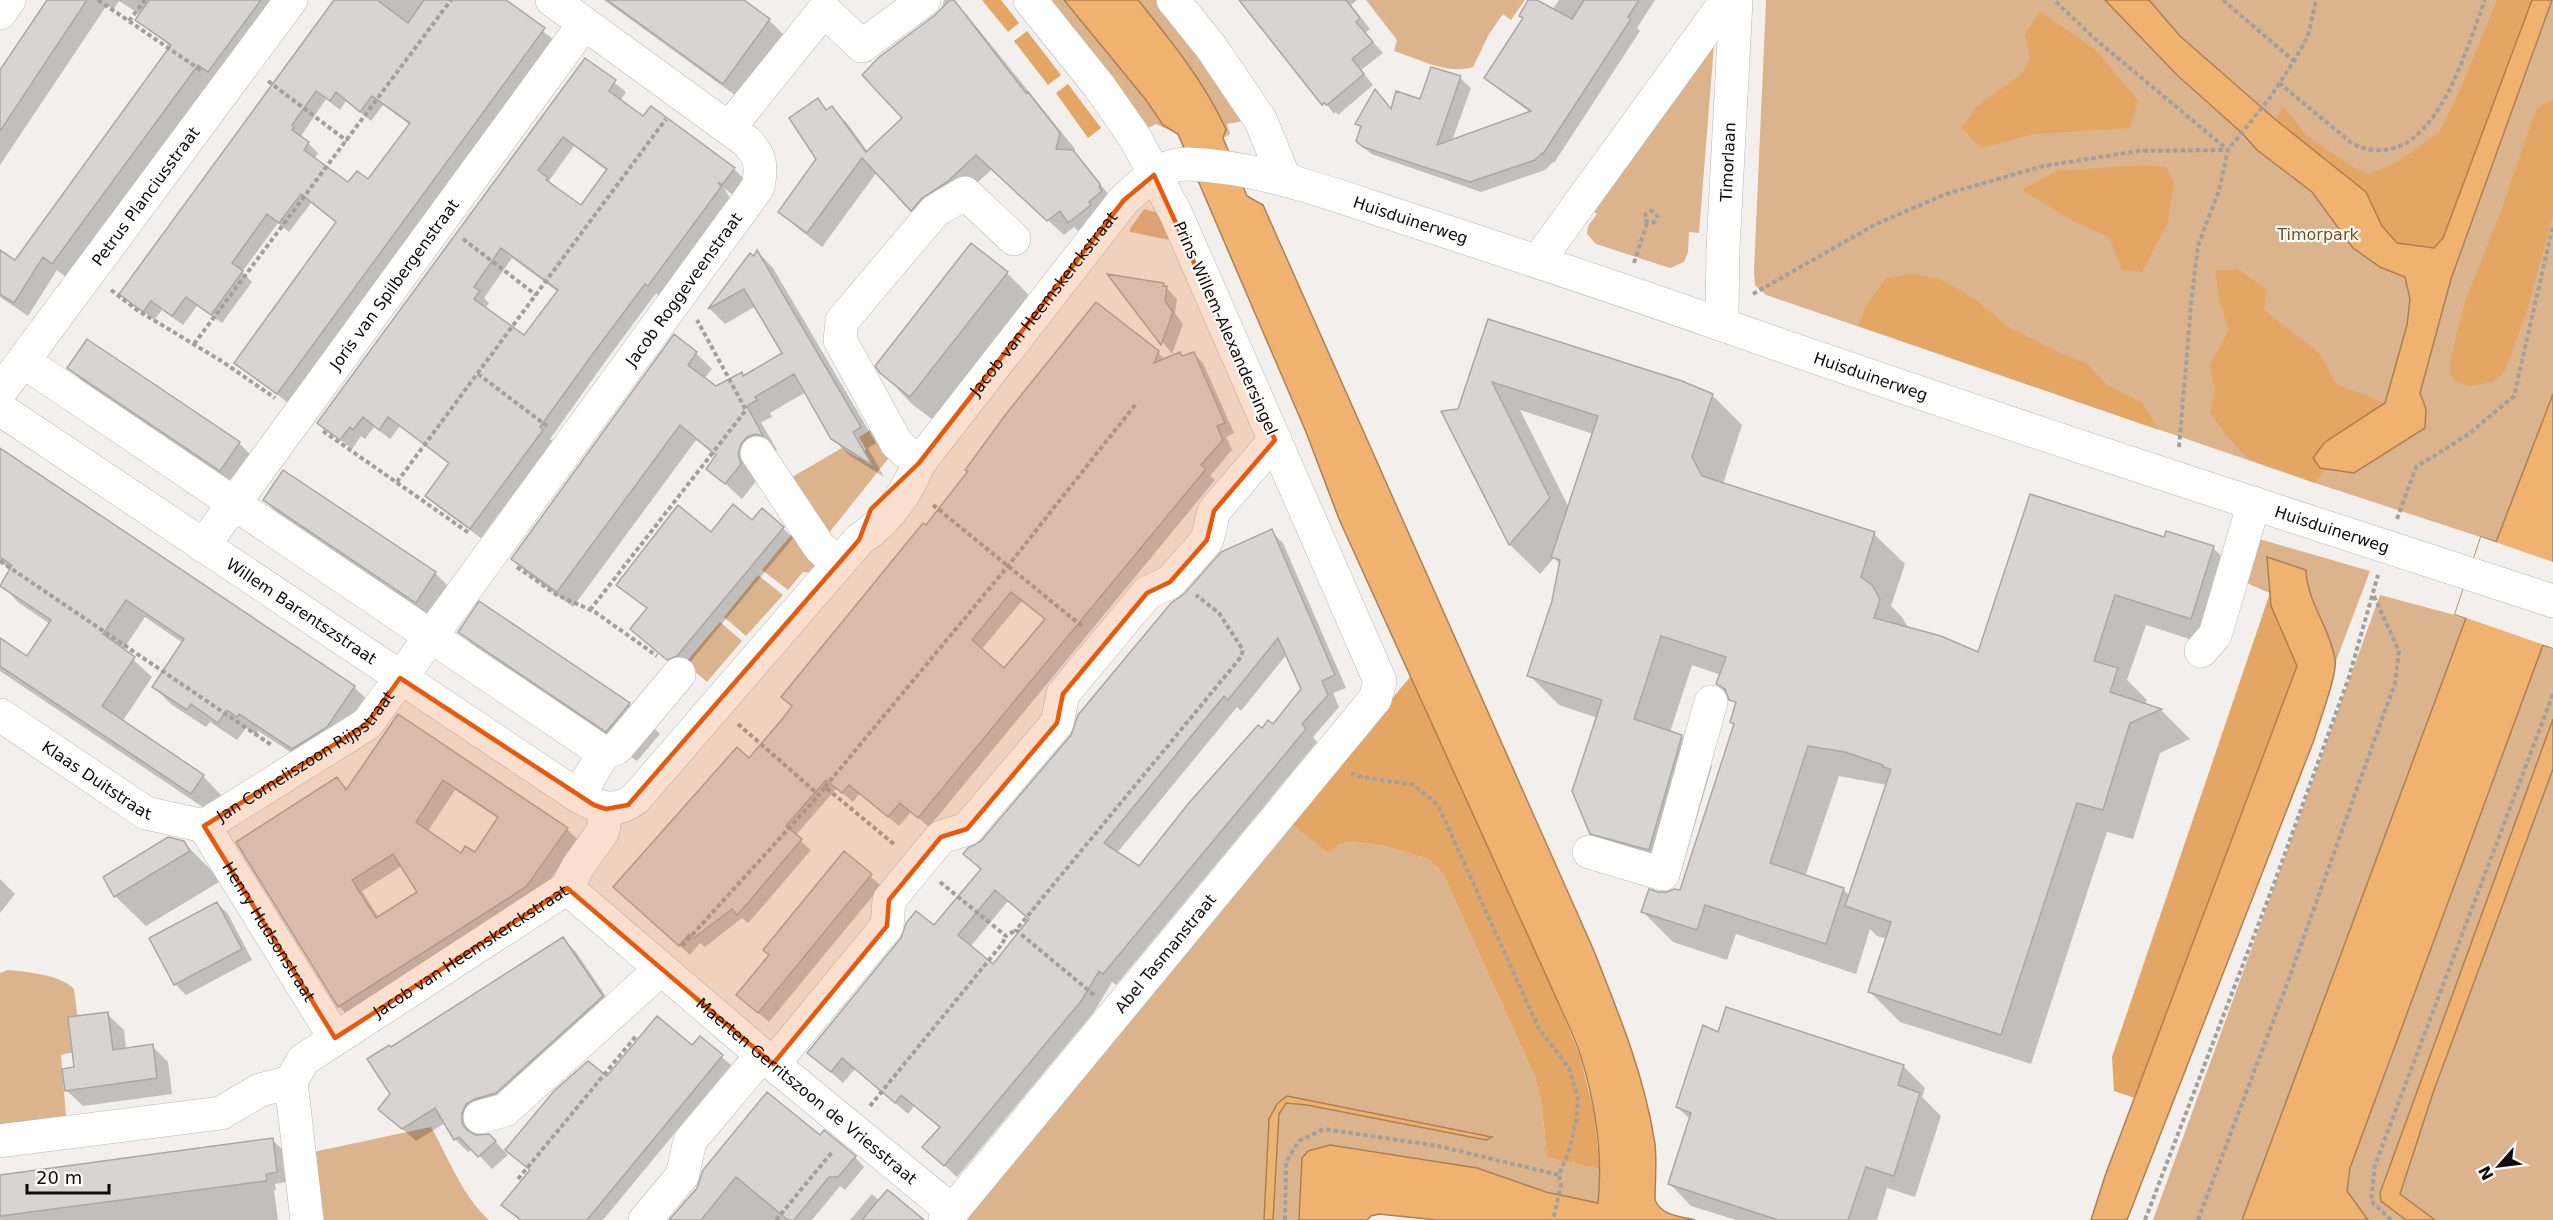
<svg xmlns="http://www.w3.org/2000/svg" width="2553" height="1220" font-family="'DejaVu Sans',sans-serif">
<rect width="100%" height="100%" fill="#f2efec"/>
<!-- green -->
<path fill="#dbb38c" d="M1042,0H1064L1146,100L1163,125L1178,134L1156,124L1144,130Z
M1138,0H1166L1248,120L1227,124L1230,134L1223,138L1176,48Z
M1366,0H1525L1511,20L1503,14L1489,34L1473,67C1447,75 1419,59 1394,51L1397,40Z
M1766,0H2553V394L2496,542L2315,483L1766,295L1755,285L1754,271Z
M1715,32L1699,233L1689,232L1688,252L1684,262L1670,268L1596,244L1587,234L1588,226L1597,214L1587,207Z
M1144,209L1159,213L1170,240L1130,232V229Z
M875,427L891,455L825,538L787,480L842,448L858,458L866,449L859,437Z
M791,535L825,563L814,573L803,572L788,590L762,570Z
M2259,539L2370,571L2336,661L2306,585V570L2267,557L2270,593L2244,582Z
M758,575L783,595L746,636L724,617Z
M2380,595L2466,618L2242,1220H2153Z
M720,622L742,641L707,682L685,663Z
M2543,645L2553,648V719L2380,1193L2381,1201L2406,1220H2368L2347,1191L2350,1168Z
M2553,769V1220H2435L2400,1194L2433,1093Z
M1289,822L1337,846L1350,842L1384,846L1428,859L1443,874L1535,1077L1542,1107L1547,1158L1600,1169L1598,1203L1546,1192L1477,1168L1345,1147L1330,1145L1302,1158L1299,1220H956Z
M8,970C26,972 62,975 74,989L82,1050L61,1055L66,1117L0,1126V973Z
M431,1127C448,1157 463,1197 489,1220H308L299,1155Z"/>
<!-- forest -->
<path fill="#e3a665" d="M982,0H1001L1019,23L1008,32Z
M2497,0H2532L2443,238L2434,248L2397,243L2382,227L2366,192L2276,120L2283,106L2306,135L2351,166L2368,174L2398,162L2440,131L2461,88Z
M2040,11L2097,51L2138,101L2130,128L2034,134L1981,148L1962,128L1977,106L2023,73L2030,56L2025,34Z
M1027,31L1061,75L1048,85L1014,41Z
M1068,84L1101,128L1088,138L1056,93Z
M2553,100V215L2526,314L2504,373L2492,382L2470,386L2456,382L2450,373L2451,357L2466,299L2503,206L2535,112L2543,104Z
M2143,165L2166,167L2174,183L2168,222L2142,272L2122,270L2109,237L2075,222L2022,190L2057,171Z
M2238,269L2267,290L2264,310L2319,353L2336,384L2385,403L2325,442L2320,468L2326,469L2315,483L2248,459L2225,434L2210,412L2215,390L2210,365L2229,330L2220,303L2215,271Z
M1911,274L1940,279L1975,299L2007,326L2058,352L2087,364L2106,384L2142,403L2159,430L1859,326L1865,307L1886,278Z
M2270,593L2271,606L2297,666L2135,1098L2114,1091L2112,1057Z
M1411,676L1554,993L1580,1056L1594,1113L1600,1169L1547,1158L1542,1107L1535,1077L1443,874L1428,859L1384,846L1350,842L1337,846L1329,853L1289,822Z"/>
<!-- water -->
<path fill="#f0b271" stroke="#ac8053" stroke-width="1.5" d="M1064,0H1138C1172,42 1203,80 1226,129L1223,138L1247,196L1263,205L1594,951C1619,1014 1645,1077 1655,1144C1657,1162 1655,1182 1655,1200C1662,1216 1679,1216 1695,1220H1437L1379,1214L1371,1216L1367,1220H1299L1302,1158L1308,1151L1330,1145L1477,1168L1546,1192L1598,1203C1603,1155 1595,1103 1581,1057C1574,1035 1563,1014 1554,993L1339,519L1306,432L1178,134L1163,125L1146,100Z
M2105,0H2149L2180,36L2276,120L2366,192L2382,226L2397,243L2434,248L2443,238L2532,0H2552L2451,279L2420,393L2426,409L2425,428L2354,473L2320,468L2313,458L2325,442L2385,403L2407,325L2410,299L2405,277L2380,267L2353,248L2312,192L2257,150L2242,133L2177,75Z
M2553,394V648L2543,645L2350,1168L2347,1191L2368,1220H2242L2466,618L2455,614L2481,537L2496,542Z
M2267,557L2306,570C2307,602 2330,628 2335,659C2338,674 2319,722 2314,740L2127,1220H2091L2105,1176L2297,666L2271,606Z
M2553,719V769L2433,1093L2400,1194L2435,1220H2406L2381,1201L2380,1193Z
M1287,1096L1492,1137L1486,1140L1307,1105L1286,1103L1279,1114L1273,1220H1264L1269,1119L1277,1104Z"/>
<!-- pier -->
<path fill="#f2efec" d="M2481,537L2553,562V648L2455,614Z"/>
<!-- shadow -->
<path fill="#0003" fill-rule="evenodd" d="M49,0H164L150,21L119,1L113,10L107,5L0,165V73Z
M186,0H284L222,85L213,78L66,277L57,270L28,316L0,297V252L15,262L171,48L159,35Z
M336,0H504L554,40L288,403L236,362L337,223L311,203L289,232L278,223L242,272L252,282L222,323L197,306L183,325L162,310L154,320L121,294ZM326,99L340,110L346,101L371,121L383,105L410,125L368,181L349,184L314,159L318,153L301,136Z
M604,0H742L769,20L784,35L739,98Z
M944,0H952L967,15L1075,149L1074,152L1114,201L1085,237L1074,227L1064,235L992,169L962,197L927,224L877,172L822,247L795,226L780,211L818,159V100L828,111L832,108L847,123L868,152L904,118L936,16L942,9Z
M1245,0H1357L1351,5L1370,29L1365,33L1383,53L1361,70L1373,85L1338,115L1336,112L1334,114Z
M1530,0L1552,10L1559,0H1655L1637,28L1640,31L1554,163L1553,162L1545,170L1481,192L1371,154L1358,141L1362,128L1357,124L1376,92L1392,110L1421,101L1432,69L1460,78L1471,88L1452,141L1531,113L1497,88L1486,78L1524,19Z
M585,60L626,92L620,101L643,118L734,169L744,179L733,195L724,188L730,198L659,296L656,293L602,366L550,439L553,441L481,538L437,506L427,495L450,465L400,426L390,439L374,427L365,439L361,436L352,449L319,423ZM574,146L607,171L581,207L549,181ZM512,258L558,292L525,337L485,309L489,303L484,298Z
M758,252L773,268L876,443L868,448L884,477L849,455L832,438L806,392L770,413L772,417L761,422L777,450H772L757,480L742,499L708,468L717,456L696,440L573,607L528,574L513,559L696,353L712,369L704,379L716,388L741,374L744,377L784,354L756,306L725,324L710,309L750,255L754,258Z
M1007,273L1037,303L941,426L912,404L881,372Z
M1111,276L1163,284L1177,299L1175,313L1183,324L1172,354Z
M1489,321L1712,395L1742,425L1723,484L1874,534L1905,564L1891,606L1902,617L1909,629L1979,654L2165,539L2213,548L2243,578L2221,649L2146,625L2127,680L2147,700L2145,705L2161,710L2190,739L2160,753L2133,839L2107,832L2031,1064L1900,1022L1870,992L1887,939L1877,936L1870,929L1856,974L1736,934L1727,960L1673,942L1643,912L1658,894L1681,892L1735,725L1732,722L1737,705L1718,684L1721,675L1692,665L1670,732L1682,736L1712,766L1679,879L1621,863L1591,833L1598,718L1559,705L1529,675L1553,602L1561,565L1554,558L1540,574L1510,545L1443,412L1460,411ZM1520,410L1593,434L1569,508ZM1839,776L1887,785L1850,896L1843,889L1805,877Z
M1158,352L1165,360L1180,353L1184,357L1193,353L1203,363L1234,433L1226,437L1232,450L1210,476L1215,480L929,827L911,812L899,826L860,793L853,802L837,788L795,836L811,850L757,913L748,923L742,918L705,947L700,943L690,955L625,897L785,718L926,527ZM1022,601L1046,620L1004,671L981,650Z
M69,368L239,443L269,473L251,501L100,399Z
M0,461L354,687L373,705L312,766L258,731L256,735L246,728L237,740L210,722L206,727L172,705L154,687L183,643L145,617L123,650L152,677L122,722L203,776L221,795L210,812L0,671V640L27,658L50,624L19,603L1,584L11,569L0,562Z
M283,472L436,574L466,604L447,633L295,530L264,500Z
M752,522L783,528L793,538L687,666L679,669L642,639L648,609L618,585L711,534Z
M1271,531L1283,543L1346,688L1333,693L1339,707L1313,737L1317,742L1116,985L1112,982L1094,1012L957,1177L924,1147L940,1128L914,1106L908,1114L855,1069L843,1083L809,1053L934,928L981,870L965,854L982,842ZM1287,654L1302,689L1273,726L1262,730L1139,868L1117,853L1237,707L1241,711ZM1008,901L1030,920L993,966L970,947Z
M480,604L629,704L660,734L637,761L491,662L460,632Z
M398,716L567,829L578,840L537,898L350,1017L339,1007L238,842L337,779L348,789ZM455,790L499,819L475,854L462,855L428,831ZM402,866L419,893L379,918L362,891Z
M183,842L214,873L219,882L146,926L115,896Z
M845,853L881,886L769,1022L749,1005L771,955Z
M0,879L15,894L0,913Z
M217,903L228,914L252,960L186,995L175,984Z
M563,939L576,952L615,1010L474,1127L475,1137L489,1135L508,1155L492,1169L473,1149L468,1152L455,1139L445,1123L416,1141L380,1109L391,1094V1049Z
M107,1014L124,1030L126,1049L152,1046L168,1062L172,1094L83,1106L66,1090Z
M1719,1034L1903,1066L1925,1088L1922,1097L1941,1116L1915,1197L1887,1188L1877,1220H1736L1691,1206L1670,1184L1691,1120L1677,1107Z
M700,1038L731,1065L603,1220H519L503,1205L531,1171L516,1159L607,1078L693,1047Z
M820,1137L855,1157L864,1167L845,1190L840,1186L812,1220H671L698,1189Z
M272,1140L282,1149L286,1182L275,1184L276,1190H274L278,1220H0V1176Z
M872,1194L880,1201L917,1220H850Z"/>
<!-- building -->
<path fill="#d7d4d1" stroke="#aaa7a5" stroke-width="1.5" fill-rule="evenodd" d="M47,0H87L0,131V70Z
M149,0H261L208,72L198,65L52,264L43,257L14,303L0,294V250L15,260L171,45L135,20Z
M334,0H377L408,23L424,0H506L545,28L277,394L234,363L336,222L301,194L279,223L267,214L232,263L243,271L211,315L186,297L172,316L151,301L143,312L119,294ZM316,91L330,101L336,92L360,112L372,96L410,123L368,179L357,171L348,182L304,150L309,142L292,130L294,128L292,125Z
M607,0H744L770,19L723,84Z
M950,0H954L1026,93L1028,92L1060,133L1056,149L1073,150L1100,184L1099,187L1102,191L1089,202L1091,205L1068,223L1060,211L1047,221L976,155L947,182L921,199L911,211L862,158L807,233L778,212L816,159L789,118L818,98L826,110L832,106L866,152L902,118L862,75L878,58L935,15Z
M1239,0H1346L1360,18L1356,22L1373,42L1352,59L1364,74L1327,105L1324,103L1322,105Z
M1528,0H1537L1572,19L1584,0H1639L1628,17L1631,19L1543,154L1542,153L1535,160L1470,182L1363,147L1356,141L1361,126L1355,124L1375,89L1391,109L1396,91L1420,99L1431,67L1461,76L1437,145L1531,111L1484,78L1523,18L1519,16Z
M585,58L616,80L609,91L643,116L651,106L735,168L722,185L718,182L721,187L648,286L645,284L592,355L540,427L543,430L470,529L425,496L449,463L388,417L379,430L363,417L353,430L350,427L340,440L317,423ZM563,137L607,169L581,205L546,180L548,178L538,170ZM501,248L558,290L524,335L474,299L480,291L474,287Z
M971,243L1008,272L910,397L880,373L875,366Z
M757,250L861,427L853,432L872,465L831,439L794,374L755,397L757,400L747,406L763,436L755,434L747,437L741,444L738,454L741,464L725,484L706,469L716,455L680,425L557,592L511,559L674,334L697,352L688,365L716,386L742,372L743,376L782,353L744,289L708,309L750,253L754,256Z
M1107,274L1164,283L1163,286H1167L1165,301L1173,312L1161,345Z
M1096,302L1159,351L1154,363L1180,352L1182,356L1194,352L1225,423L1217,426L1223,440L1201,465L1206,469L918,818L900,803L888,817L849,785L842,793L826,780L786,826L802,839L747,904L737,915L732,909L694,938L689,934L679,946L613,887L737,747L749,758L784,717L792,706L781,697L923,523L926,525L968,471L965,470L1006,414ZM1011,592L1045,619L1004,668L972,640Z
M1488,319L1682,381L1713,394L1692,457L1702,476L1875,532L1861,577L1872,585L1880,599L1874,618L1941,636L1978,652L2030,494L2164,537L2166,531L2214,546L2191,619L2115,595L2094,661L2118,668L2110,692L2162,709L2130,723L2103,810L2077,803L2001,1035L1868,992L1891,922L1845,906L1891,769L1883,767V765L1845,752L1808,746L1770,863L1844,888L1826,944L1705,905L1697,930L1641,912L1649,889L1658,892H1667L1674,889L1680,890L1734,724L1730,722L1736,702L1729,700L1725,689L1716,684L1726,657L1661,636L1634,719L1682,735L1649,850L1590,834L1572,791L1602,700L1527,676L1552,601L1560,560L1551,557L1598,416L1492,382L1550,498L1509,545L1441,411L1458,409Z
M87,339L240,442L220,471L67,368Z
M0,448L355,686L327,727L292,749L239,714L237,717L227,710L218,723L191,704L187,710L152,687L184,639L126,600L103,634L135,657L102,706L204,775L191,794L0,666V638L27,656L51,620L0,586L12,565L0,557Z
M283,470L436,572L416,603L263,500Z
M733,504L752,520L762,508L784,527L677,656L667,660L630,629L647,608L616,585L678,505L711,532Z
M1272,529L1335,675L1322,681L1328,695L1302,724L1306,729L1103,974L1099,971L1082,1000L944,1166L922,1147L940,1127L901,1095L895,1103L842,1058L831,1072L807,1053L901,938L906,923L916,911L934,925L981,869L963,854L968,848L981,841L1071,735L1078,715L1171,603L1184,594L1221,552ZM1278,638L1301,689L1273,724L1268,720L1262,728L1258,725L1188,804L1139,866L1104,843L1224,696L1228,700ZM995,890L1029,919L993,964L958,935Z
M479,601L531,636L630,703L606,732L458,632Z
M398,714L568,828L526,887L338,1007L236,842L337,777L346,790ZM443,780L498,817L475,852L465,846L461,853L416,822ZM393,854L417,892L376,918L352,880Z
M168,837L184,841L190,851L114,897L103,877Z
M844,851L872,874L758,1013L736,995L769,955L763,950Z
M217,902L242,949L174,985L149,938Z
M563,937L603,996L496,1093L475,1099L466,1104L462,1113V1123L467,1130L476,1135L489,1134L496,1141L478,1157L459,1137L454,1140L435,1108L402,1129L381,1112L378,1109L390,1094L367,1059L389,1045L391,1047Z
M1726,1007L1904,1065L1898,1085L1920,1093L1894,1176L1866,1167L1848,1220H1778L1668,1184L1691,1113L1676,1107L1703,1025L1718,1032Z
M108,1012L113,1050L153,1044L157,1078L65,1091L62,1069L74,1067L68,1017Z
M657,1016L692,1045L700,1036L723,1055L587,1220H521L501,1205L530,1170L505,1150L554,1091L588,1061L607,1076Z
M767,1092L820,1135L824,1130L856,1156L838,1177H829L794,1220H788L736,1177L701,1220H669L697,1188L703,1170Z
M273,1138L277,1172L266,1174L267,1180L265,1181L0,1216V1175Z
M887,1190L889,1191L924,1220H862Z"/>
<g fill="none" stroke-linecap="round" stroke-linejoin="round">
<defs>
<g id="minor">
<path d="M1173,0L1211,47L1261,121L1285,180"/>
<path d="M0,13L9,0"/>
<path d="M729,128L824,10L862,46L924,0"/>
<path d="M1538,261L1727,0"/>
<path id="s1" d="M1718,323L1722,312L1723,249L1736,0"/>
<path d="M23,361L604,753"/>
<path id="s2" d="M0,392L291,0"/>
<path id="s3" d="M0,409L578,796C599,808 615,815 636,798L859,540C888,521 906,495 919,463L1124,200C1141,184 1163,163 1188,164C1264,167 1336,196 1408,219C1512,253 1615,287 1717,323C1994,420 2274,510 2553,601"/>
<path d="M757,453L820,548L839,563"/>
<path d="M919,463L897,444L840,340L842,321L935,211L965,193L1014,239"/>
<path id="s4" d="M203,546L584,24"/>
<path d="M2201,651L2215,635L2254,503"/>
<path id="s5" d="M0,715L146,813L204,826"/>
<path d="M578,796L604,753L617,748L679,674"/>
<path id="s6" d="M204,826L367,724L758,187C762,166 761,156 746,141L552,0"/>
<path id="s7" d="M204,826L335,1038"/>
<path d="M1589,852L1663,874L1711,702"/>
<path id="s8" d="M567,888L762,1055L952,1211"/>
<path d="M773,1064L887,926L889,900L941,837L967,829L1057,723L1063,694L1147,593L1170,582L1207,540L1214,511L1275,440"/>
<path id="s9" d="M291,1082L303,1060L567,888L577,868L603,831L606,809"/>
<path d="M291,1082L307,1220"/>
<path d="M480,1117L505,1110L661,969"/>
<path d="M0,1141L221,1113L260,1090L291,1082"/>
<path d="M645,1220L682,1176L690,1141L762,1055"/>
<path id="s10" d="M945,1220L1375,699L1380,681L1176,214L1134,136L1099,86L1030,0"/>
</g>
</defs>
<!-- minor casing -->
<use href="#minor" stroke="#bbb8b6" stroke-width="34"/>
<!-- path -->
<path stroke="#a2a09d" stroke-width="4" stroke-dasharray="4.5 3" stroke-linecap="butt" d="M98,0L202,71
M2223,0L2294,61
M129,21L145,0
M268,81L347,141
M2279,83L2353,144C2432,180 2465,51 2485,0
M1645 217a6 6 0 1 1 12 0a6 6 0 1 1-12 0Z
M463,239L536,295
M1634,263L1647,223
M111,290L137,310L223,362L275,398
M1753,294L1876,224L1946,194L2043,166L2139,151L2228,150L2095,39L2054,0
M194,344L451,0
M478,374L547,426
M323,431L469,533
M2179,447L2192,294L2198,246L2219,190L2228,150L2269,99L2294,61L2308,36L2316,0
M397,482L666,119
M933,505L1083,627
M2397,519L2416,467L2469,434L2514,396L2553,225
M0,561L273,746
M517,567L557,595L595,612L657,656
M590,610L746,410L697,320
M738,724L819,795L825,787L895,845
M1351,773L1357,776L1414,785L1438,805L1539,1029L1569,1068L1578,1099L1576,1122L1569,1150L1559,1175L1561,1185L1553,1220
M825,787L1008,566L1135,405
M940,882L1006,936L1016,930
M682,946L819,795
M1094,995L1016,930L1241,657L1243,650L1219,613L1196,595
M870,1106L1002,944L1006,936
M518,1179L636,1036
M776,1220L833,1151
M1285,1220L1286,1162L1299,1141L1324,1129L1438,1146L1559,1175
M2145,1220L2275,881L2349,677L2378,575
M2198,1220L2283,995L2395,683L2399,651L2373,594
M2391,1220L2371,1201L2375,1165L2553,694"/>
<!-- minor -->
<use href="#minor" stroke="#fff" stroke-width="33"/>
</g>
<!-- marked area -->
<path fill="#e8590c" fill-opacity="0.2" stroke="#e8590c" stroke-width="4.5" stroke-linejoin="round" d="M1154,175L1275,440L1214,511L1207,540L1170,582L1147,593L1063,694L1057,723L967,829L941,837L889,900L887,926L773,1064L567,888L335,1038L204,826L367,724L400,678L594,805L606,809L628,805L859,540L871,509L919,463L1124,200Z"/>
<g text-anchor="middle" stroke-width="4.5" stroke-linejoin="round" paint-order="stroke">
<!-- street labels -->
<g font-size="16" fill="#0e0d0c" stroke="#fffcfa">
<text dy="6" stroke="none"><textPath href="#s1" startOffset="162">Timorlaan</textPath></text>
<text dy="6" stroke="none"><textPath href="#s2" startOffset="244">Petrus Planciusstraat</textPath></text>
<text dy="6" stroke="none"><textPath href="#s3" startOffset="1838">Huisduinerweg</textPath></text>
<text dy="6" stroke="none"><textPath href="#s4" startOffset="324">Joris van Spilbergenstraat</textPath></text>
<text dy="6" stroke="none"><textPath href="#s6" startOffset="730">Jacob Roggeveenstraat</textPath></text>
<text dy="6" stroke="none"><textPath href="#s3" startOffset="1401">Jacob van Heemskerckstraat</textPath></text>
<text transform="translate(1226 328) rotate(66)" y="6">Prins Willem-Alexandersingel</text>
<text dy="6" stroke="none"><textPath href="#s3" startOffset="2324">Huisduinerweg</textPath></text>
<text dy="6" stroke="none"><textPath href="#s3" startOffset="2810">Huisduinerweg</textPath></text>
<text dy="6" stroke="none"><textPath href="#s3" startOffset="363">Willem Barentszstraat</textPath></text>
<text dy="6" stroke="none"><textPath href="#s6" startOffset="124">Jan Corneliszoon Rijpstraat</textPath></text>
<text dy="6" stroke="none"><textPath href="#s5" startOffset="117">Klaas Duitstraat</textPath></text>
<text dy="6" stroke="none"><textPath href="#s7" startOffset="124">Henry Hudsonstraat</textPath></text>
<text dy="6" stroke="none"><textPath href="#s9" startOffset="225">Jacob van Heemskerckstraat</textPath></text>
<text dy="6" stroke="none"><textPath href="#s10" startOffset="346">Abel Tasmanstraat</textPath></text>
<text dy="6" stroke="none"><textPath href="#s8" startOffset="314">Maerten Gerritszoon de Vriesstraat</textPath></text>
</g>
<!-- park labels -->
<g font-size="16" fill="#774e1e" stroke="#fffcfa">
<text x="2318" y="240">Timorpark</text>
</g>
</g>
<!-- north arrow -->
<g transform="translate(2499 1166) rotate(242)" stroke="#fffcfa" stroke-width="4.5" paint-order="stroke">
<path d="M0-4.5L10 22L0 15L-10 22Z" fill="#0e0d0c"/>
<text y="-9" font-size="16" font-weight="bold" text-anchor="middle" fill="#0e0d0c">N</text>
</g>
<!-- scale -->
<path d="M27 1184v9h82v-9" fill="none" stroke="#0e0d0c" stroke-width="3"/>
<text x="36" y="1184" font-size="18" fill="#0e0d0c" stroke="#fffcfa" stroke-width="4.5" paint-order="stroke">20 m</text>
</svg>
